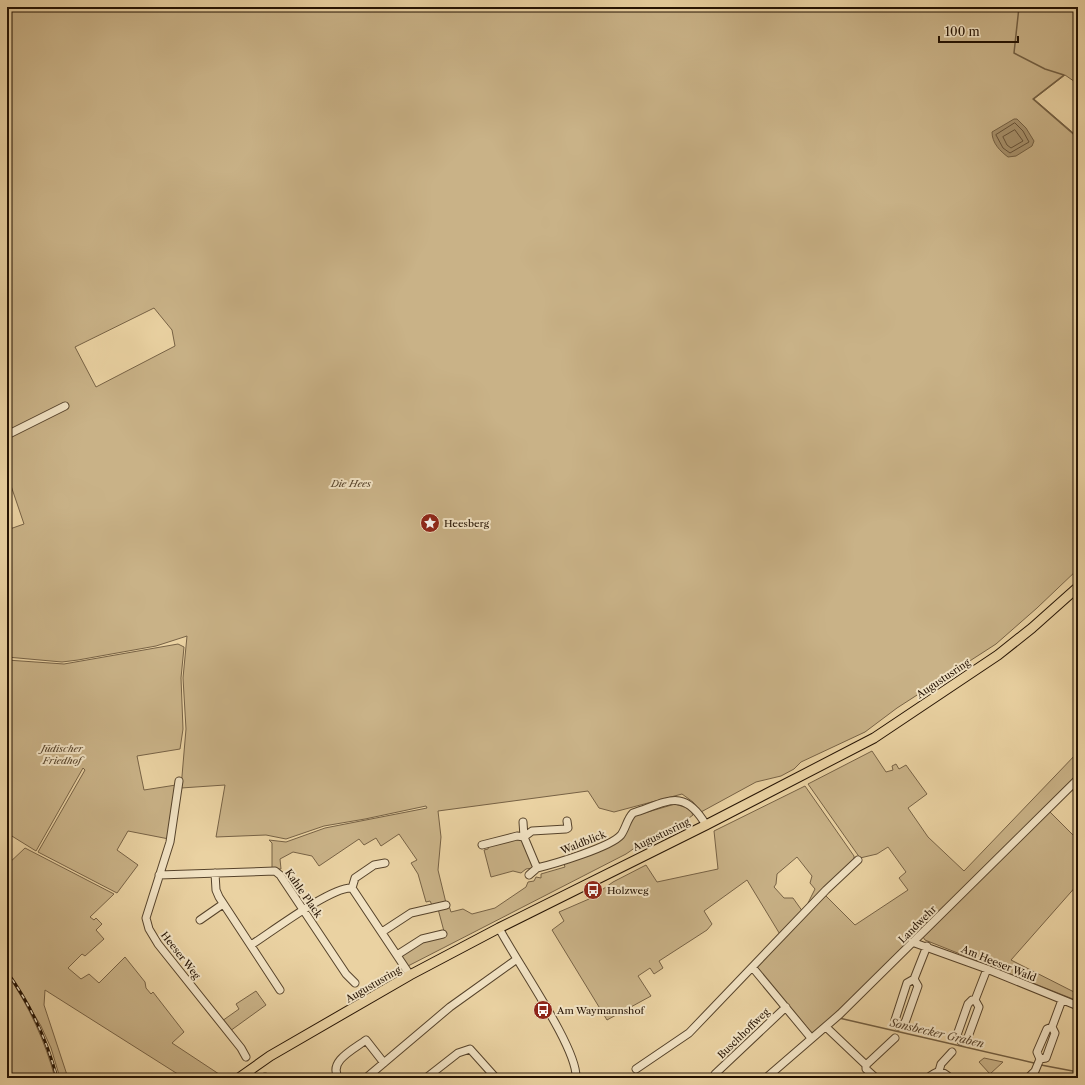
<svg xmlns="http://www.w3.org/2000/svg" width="1085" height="1085" font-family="'Libre Caslon Text',serif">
<rect width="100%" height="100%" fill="#ead2a2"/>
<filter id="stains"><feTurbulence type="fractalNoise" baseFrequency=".005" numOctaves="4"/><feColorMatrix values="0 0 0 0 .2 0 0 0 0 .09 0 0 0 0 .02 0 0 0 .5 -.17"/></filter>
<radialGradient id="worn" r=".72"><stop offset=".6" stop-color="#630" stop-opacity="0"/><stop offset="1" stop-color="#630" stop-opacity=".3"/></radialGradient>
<!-- green -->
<path fill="#c9b287" stroke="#776245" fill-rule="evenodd" d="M7,7H1078V84L1065,75L1034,99L1078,137V569L1037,608L996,644L897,708L865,732L801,762L794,769L781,776L756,782L701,812L693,802L682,794L614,812L599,808L588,791L438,811L441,837L438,870L446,903L432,905L430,901L426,902L418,874L411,863L417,860L399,834L381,846L376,838L364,845L359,839L319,866L312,856L293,852L280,859L281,869H272V843L269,840L286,842L325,828L427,808L426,806L365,819L324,826L286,839L266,835L216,837L225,785L181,788L186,729L183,678L187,636L156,646L78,660L62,662L7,657V530L24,524L7,474ZM154,308L172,330L175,346L96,387L75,347Z
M178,644L184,647L181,678L183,729L180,749L137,756L144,790L176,785L169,839L128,831L117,850L138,865L117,893L38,852L85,770L83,768L36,851L7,833V660L64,664Z
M872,751L886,772L893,770L892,766L896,764L899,769L906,765L927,794L908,808L928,837L964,871L1078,752V778L815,1033L811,1032L756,967L824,894L855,925L908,890L899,878L906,872L888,847L877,854L860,858L808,784Z
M805,786L854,856V861L812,902L808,903L815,889L810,883L812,876L797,857L777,874L776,884L774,887L784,898H793L803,912L781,936L747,880L704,911L712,924L707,930L659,961L663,968L654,974L650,968L638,976L651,996L607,1020L552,930L564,921L559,912L589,899L613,882L646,865L657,882L718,869L714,831Z
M675,804L690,809L693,815C682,824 671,828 657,833C645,838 637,847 626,854L408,966L402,959V955L419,942L445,935L438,909L449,906L451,912L463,909L472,914L495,908L526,887L528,882L534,881L536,877L541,878V874L565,867L564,864L624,836L634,816Z
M1049,811L1078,840V884L1011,960L1078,994V1001L925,940L923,937Z
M517,838L522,839L533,866V868L526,869L521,873L513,871L491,877L484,850L488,849L489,846Z
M25,848L114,894L90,917L94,920L96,918L102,924L96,930L104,939L85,956L82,954L68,968L81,979L89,974L99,983L125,957L145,982L146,988L151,994L153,992L184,1032L172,1043L225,1078H184L45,990L44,1005L68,1078H60L51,1048L41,1026L7,969V865Z
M7,974C29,1006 45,1041 55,1078H7Z
M256,991L266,1005L230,1031L222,1021L239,1009L236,1004Z
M984,1058L1003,1062L990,1074L979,1062Z"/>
<!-- water -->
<path fill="#a7916c" stroke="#735f42" d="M1014,119H1017L1026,128L1034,141L1032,146L1016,156L1008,157C1000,151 992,143 992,132Z"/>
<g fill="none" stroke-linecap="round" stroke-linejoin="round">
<!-- shore -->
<path stroke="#665238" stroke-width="1" d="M1015,123L1023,131L1029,142L1010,153L1003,148L996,135Z
M1015,130L1023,141L1011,148L1007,145L1003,137Z"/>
<!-- stream -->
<path stroke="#735f42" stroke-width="1.5" d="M1019,7L1014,53L1045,69L1064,75L1033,99L1078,138
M839,1018L1034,1063
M1041,1065L1078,1072"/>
<defs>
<path id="minor" d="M7,435L65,406
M179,781L170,842L146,918L149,929L158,944L241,1048L246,1057
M567,821L568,828L566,829L532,831L524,837L537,868C554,864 611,847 621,835C626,828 627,819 633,813C667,802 684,787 706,825
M482,845L517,836L524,837L523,822
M215,873L216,890L219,897L280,990
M159,875L275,871L280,875L346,974L355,983
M529,875L537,868
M352,888L355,878L374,865L385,863
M200,920L223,904
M499,928C515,960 578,1048 576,1078
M382,932L411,913L446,905
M912,942L987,969L1078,1006
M251,945C270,933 332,886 352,888L410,975
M397,955L422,939L443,934
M753,968L811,1038
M914,979L918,986L906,1020L904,1024L898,1026L895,1020L907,983L914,979L927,946
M975,1000L979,1007L968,1037L966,1040L961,1041L957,1035L968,1004L972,1000H975L987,969
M826,1027L866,1065V1069L876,1078
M1040,1059L1046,1058L1055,1033L1052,1027
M866,1065L895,1038
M636,1069L689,1033L826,890L858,860
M939,1071L941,1064L952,1052
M715,1074L786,1007
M265,1077L266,1078
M339,1078C327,1062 354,1049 366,1040L384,1063
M366,1078L450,1007L517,959
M426,1078L458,1053L470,1049L496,1078
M766,1078L840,1014L1078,779
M928,1078C936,1071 941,1069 950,1078
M1028,1078L1035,1071L1040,1059L1037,1052L1047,1029L1052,1027L1062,1000"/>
<path id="major" d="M239,1078L270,1056L410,975L499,928L706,825L874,738L998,655L1032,628L1078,587"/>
</defs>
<!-- minor casing -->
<use href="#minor" stroke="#56432b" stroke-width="9"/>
<!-- major casing -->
<use href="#major" stroke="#251303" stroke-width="11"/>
<!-- minor -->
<use href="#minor" stroke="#f1e2c3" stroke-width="7"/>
<!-- major -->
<use href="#major" stroke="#ead2a2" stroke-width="9"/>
<defs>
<path id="rail" d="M7,972C30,1004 47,1040 57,1078"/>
</defs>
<!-- rail casing -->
<use href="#rail" stroke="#251303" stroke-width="3"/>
<!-- rail -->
<use href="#rail" stroke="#f1e2c3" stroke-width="1.5" stroke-dasharray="4.5" stroke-linecap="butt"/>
</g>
<!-- icons -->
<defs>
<symbol id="sight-disc" viewBox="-11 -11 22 22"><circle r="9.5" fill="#8f2418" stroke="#f1e2c3"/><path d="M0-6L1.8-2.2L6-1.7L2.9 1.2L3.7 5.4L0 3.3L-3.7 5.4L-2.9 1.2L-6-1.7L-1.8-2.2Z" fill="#fff"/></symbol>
<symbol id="bus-disc" viewBox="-11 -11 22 22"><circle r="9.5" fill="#8f2418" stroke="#f1e2c3"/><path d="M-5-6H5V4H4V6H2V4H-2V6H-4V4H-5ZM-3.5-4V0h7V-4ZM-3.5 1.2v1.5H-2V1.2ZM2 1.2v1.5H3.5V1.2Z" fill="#fff"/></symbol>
</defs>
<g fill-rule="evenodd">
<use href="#sight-disc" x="419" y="512" width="22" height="22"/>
<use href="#bus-disc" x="582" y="879" width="22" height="22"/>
<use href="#bus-disc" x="532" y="999" width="22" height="22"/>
</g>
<g text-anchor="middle" stroke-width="4" stroke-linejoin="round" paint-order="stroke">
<!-- park labels -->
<g font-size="10" font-style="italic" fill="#56432b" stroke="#f1e2c3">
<text x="351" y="487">Die Hees</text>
<text x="62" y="752">Jüdischer<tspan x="62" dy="12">Friedhof</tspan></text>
</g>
<!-- poi labels -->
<g font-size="10" fill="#251303" stroke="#f1e2c3" text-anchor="start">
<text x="444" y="527">Heesberg</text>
<text x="607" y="894">Holzweg</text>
<text x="557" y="1014">Am Waymannshof</text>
</g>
<!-- street labels -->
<g font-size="10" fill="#251303" stroke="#f1e2c3">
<text transform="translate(943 678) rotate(-34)" y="4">Augustusring</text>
<text transform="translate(661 834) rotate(-26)" y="4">Augustusring</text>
<text transform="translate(583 842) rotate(-22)" y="4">Waldblick</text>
<text transform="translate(304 893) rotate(55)" y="4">Kahle Plack</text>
<text transform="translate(917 924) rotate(-45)" y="4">Landwehr</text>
<text transform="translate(181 955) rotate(52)" y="4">Heeser Weg</text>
<text transform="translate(999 963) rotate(22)" y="4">Am Heeser Wald</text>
<text transform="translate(373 984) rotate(-30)" y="4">Augustusring</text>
<text transform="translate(743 1033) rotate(-44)" y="4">Buschhoffweg</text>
</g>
<!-- water labels -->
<g font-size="11" font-style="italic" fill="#59452d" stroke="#f1e2c3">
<text transform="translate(937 1033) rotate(13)" y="4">Sonsbecker Graben</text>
</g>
</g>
<!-- margin -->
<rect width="1085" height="1085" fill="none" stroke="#ead2a2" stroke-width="24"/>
<rect x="8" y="8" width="1069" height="1069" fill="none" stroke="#251303" stroke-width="2"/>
<rect x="12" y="12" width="1061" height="1061" fill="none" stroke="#251303"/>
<!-- scale -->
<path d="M939 36v6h79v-6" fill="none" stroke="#251303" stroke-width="2"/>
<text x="945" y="36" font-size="12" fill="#251303" stroke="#f1e2c3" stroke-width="3" paint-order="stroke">100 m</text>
<rect width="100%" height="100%" filter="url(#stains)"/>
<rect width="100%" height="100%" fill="url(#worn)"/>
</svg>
